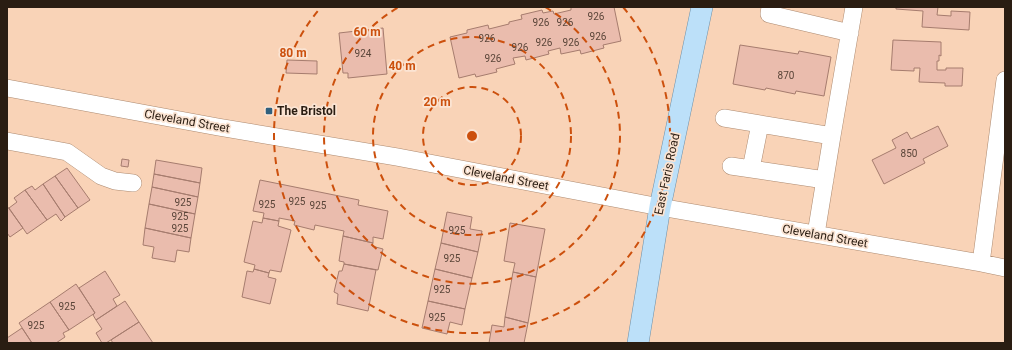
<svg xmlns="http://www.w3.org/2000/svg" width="1012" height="350" font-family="Roboto,sans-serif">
<rect width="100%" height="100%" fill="#f9d3b7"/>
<!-- building -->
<path fill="#eabcad" stroke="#a67c6e" d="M571,7H614L621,41L603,45L604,48L581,54L580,50L561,54L560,48L548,51L549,54L526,60L525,56L513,58L515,64L496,69L497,72L476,77L475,74L459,78L450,37L467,33V30L488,25L489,29L509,24V22L522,19L521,15L542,10L543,13L553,11L554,14L571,10Z
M896,7H938L937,15L951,16V11L970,12L969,30L922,27L923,11L896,9Z
M383,28L387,74L348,78V73H343L339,33Z
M893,40L941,42V56L939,55V61H937V70H946V68H963L962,86H945V83L919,82L920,68H914V71L891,70Z
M740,45L798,54L799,51L831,57L824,96L796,91L795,94L766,88L765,90L733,84Z
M287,60L317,61V74L286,73Z
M938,126L948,146L923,159L925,163L884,184L872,160L896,148L892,140L907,132L911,139Z
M122,159L129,160L128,167L121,166Z
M156,160L202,168L200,183L154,174Z
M67,168L90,200L78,208L55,176Z
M154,174L200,183L198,197L152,187Z
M55,176L78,208L65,217L43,184Z
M260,180L359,200L358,205L388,211L383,239L373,237V243L343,236L344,231L315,225L314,230L294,225L295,221L279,218V221L263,218L264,213L253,211Z
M43,184L65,217L61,221L56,214L47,220L25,190L32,186L35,190Z
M152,187L198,197L195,214L149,204Z
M25,190L47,220L27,234L9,208L17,202L14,198Z
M149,204L195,214L191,238L145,228Z
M7,206L23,228L10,237L7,233Z
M447,212L472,217L470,229L482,231L478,252L441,243Z
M263,218L279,221L278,226L291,230L281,272L270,270L269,273L254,269L255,265L244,262L253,221L262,223Z
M510,223L545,229L536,277L513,272L515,263L504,261Z
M145,228L191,238L189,252L177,250L175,262L152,258L154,247L143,245Z
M343,236L373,243L372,246L383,249L378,270L344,264V262L339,261Z
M441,243L478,252L472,278L435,269Z
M344,264L376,270L368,311L337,304L338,294L334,292L339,271H342Z
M254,269L269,273L268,277L276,279L270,304L242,297L247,271L253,272Z
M435,269L472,278L465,309L428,301Z
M105,271L120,295L113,299L117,306L96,320L93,315L95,313L79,288Z
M513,272L536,277L528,323L505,317Z
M76,284L95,313L69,330L50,302Z
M125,301L139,322L106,343H102L96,333L102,329L96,320Z
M428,301L465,309L462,325L450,322L447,334L422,328Z
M50,302L69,330L63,333L65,337L56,343H32L19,323Z
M505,317L528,323L524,343H489L492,325L504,327Z
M139,322L153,343H113L111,340Z
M22,328L32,343H7V338Z"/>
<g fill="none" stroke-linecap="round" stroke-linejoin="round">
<defs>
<path id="minor" d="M770,7L769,14L850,33
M7,88L218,127L397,157L660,207L981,263L1005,268
M724,118L832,136L816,234
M832,136L854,7
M7,141L67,152L101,176L115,181L133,183
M731,166L825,180
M751,169L760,124
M981,263L1005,80"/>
<path id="major" d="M638,343L660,207L702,7"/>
</defs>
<!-- minor casing -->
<use href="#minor" stroke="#ad8a70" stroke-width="18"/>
<!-- major casing -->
<use href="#major" stroke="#6c8ea6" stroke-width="22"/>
<!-- minor -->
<use href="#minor" stroke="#fff" stroke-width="17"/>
<!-- major -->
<use href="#major" stroke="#bce0f9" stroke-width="21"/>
</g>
<!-- distance rings -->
<g fill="none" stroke="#cc500d" stroke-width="2" stroke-dasharray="7 5">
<circle cx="472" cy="136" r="49"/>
<circle cx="472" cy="136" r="99"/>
<path d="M545 7A148 148 0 1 1 399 7"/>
<path d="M623 7A198 198 0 1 1 321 7"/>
</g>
<!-- markers -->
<rect fill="#30607e" stroke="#fbe4d3" stroke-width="1.5" x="265" y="107" width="8" height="8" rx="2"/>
<g text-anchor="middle" stroke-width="3.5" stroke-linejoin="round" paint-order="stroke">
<!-- number labels -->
<g font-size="10" fill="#5a4539">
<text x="596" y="20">926</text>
<text x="541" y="26">926</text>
<text x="565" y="26">926</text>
<text x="598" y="40">926</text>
<text x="487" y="42">926</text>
<text x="544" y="46">926</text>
<text x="571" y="46">926</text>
<text x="520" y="51">926</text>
<text x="363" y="57">924</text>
<text x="493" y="62">926</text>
<text x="786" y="79">870</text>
<text x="909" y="157">850</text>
<text x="297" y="205">925</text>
<text x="183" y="206">925</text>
<text x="267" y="208">925</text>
<text x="318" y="209">925</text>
<text x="180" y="220">925</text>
<text x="180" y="232">925</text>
<text x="457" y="234">925</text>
<text x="452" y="262">925</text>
<text x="442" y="293">925</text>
<text x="67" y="310">925</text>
<text x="437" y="321">925</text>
<text x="36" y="329">925</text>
</g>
<!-- poi labels -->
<g font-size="12" font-weight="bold" fill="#2a1d12" stroke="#fbe4d3" text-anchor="start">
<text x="277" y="115">The Bristol</text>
</g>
<!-- street labels -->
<g font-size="12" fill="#2a1d12" stroke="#fbe4d3">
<text transform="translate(187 121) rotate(10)" y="4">Cleveland Street</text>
<text transform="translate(667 174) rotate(-78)" y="4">East Faris Road</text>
<text transform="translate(506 178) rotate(11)" y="4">Cleveland Street</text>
<text transform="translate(825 236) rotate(10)" y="4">Cleveland Street</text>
</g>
</g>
<circle cx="472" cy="136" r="6" fill="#cc500d" stroke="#fbe4d3" stroke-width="2"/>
<g font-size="12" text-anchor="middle" font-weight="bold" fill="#cc500d" stroke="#fbe4d3" stroke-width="3.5" stroke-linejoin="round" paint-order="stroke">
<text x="367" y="36">60 m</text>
<text x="293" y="57">80 m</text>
<text x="402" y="70">40 m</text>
<text x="437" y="106">20 m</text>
</g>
<!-- border -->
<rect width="1012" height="350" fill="none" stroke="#2a1d12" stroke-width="16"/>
</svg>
